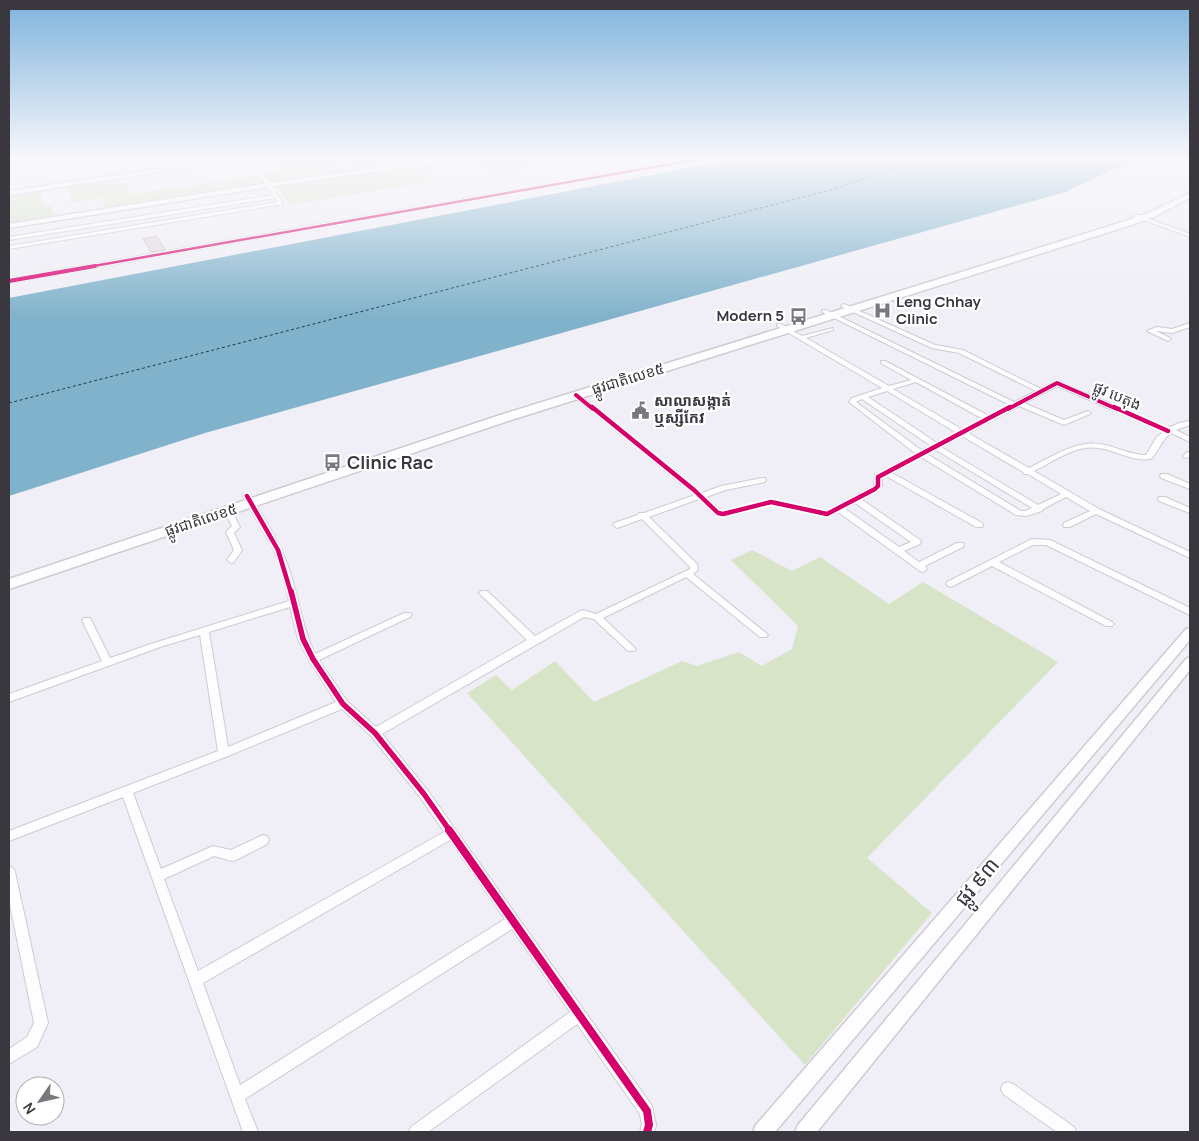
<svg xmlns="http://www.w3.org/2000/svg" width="1199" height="1141" font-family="Manrope,'Noto Sans Khmer',sans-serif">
<rect width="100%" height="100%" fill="#f0eef6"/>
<!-- green -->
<path fill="#d8e4c8" d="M34,157H72L9,168V162Z
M284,157H329L351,171L407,164L397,157H583L494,174L472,161L417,172L431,181L290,205L273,182L105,208L102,198L51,206L54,215L9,223V196L39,191L45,207L73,202L68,187L124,179L131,194L282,172L273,159Z
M365,157L378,165L357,169L338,158Z
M752,550L792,571L820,557L889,604L923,582L1058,662L867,858L932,913L805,1065L467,693L496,675L512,690L555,661L594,702L682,661L697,666L739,652L762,666L792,649L798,626L731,560Z"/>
<!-- water -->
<path fill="#80b2cb" d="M746,157H1140L1065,192L205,433L9,496V298Z"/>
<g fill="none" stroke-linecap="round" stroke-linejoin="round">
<!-- ferry -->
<path stroke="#1b3d4b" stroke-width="1" stroke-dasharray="3 2.5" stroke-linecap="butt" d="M9,403L834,189L927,157"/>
</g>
<!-- building -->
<path fill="#e5d7e2" stroke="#c7c3c8" d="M157,236L165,250L151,252L143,239Z"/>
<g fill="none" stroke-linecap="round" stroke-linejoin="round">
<defs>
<path id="minor" d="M19,157L18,158L9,160V158Z
M247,157H251L283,203V204L9,249V246L278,202L275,198L9,240V237L273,195Z
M701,157H713L9,283V279Z
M1135,214L1190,234V237L1133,216V215Z
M844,304L935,345L963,350L1041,389L1055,382H1059L1168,428L1179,423L1190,421V425L1176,430L1190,437V442L1171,433C1161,440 1159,451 1151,459C1132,462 1116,450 1098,448C1076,444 1053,462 1034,471L1099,509L1190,552V558L1096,514L1070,527H1064L1063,525L1064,523L1090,511L1066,497L1043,509L1042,511L1026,516L1016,515L921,457L892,473L982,523L983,525L982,527H976L886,476L882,478V486L878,491L861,499L920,540L921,542L920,544L904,551L919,562L957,543H963L964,545L963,547L925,566L927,569L923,572L920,571L838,512L827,516L771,504L723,516L715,515L699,499L649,517L697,564L698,570L693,574L766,633L768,635L766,637H760L686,577L603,618L634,647L636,649L634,651H628L594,619L584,617L382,734L428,791L652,1106L656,1125L654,1132H640L642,1125L640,1114L577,1024L428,1132H409L411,1127L570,1012L512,929L245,1099L258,1132H243L123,797L9,841V831L218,751L200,635L163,646L9,702V694L102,661L82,620L84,618H90L110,658L157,642L289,601L282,572L274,550L243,496L247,494L251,496C265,521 282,545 290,572C299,599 302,628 315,654L404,613H410L412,615L410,617L319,660L347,701L376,727L527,640L481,595L479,593L481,591H487L535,636L580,611L583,610L596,614L690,569V567L642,519L617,528L613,525L614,523L638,515L639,513H644L695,495L574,396V394H578L702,493L721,486L762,478H765L766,480L765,482L726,490L706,497L721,511L723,512L771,500L826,511L872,487L874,485L875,475L916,454L849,402L852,398L882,388L777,326V324H781L802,336L833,328V330L806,338L889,386L911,380L881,363V361H885L989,416L1010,405L822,312V310H826L1014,402L1036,391L959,353L932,348L842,307L841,306ZM916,382L983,419L963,430L893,389ZM1057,386L1163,432L1156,438L1146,455C1131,455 1119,448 1105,445C1078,438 1052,457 1029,468L968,433L1019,406L1064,425L1090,414L1091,413L1088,411L1064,420L1024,403ZM887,391L957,433L937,443L868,397ZM862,399L931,446L921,450L856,402ZM962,436L1023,472L1024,474H1028L1061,494L1038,505L941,447ZM936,450L1032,508L1025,511H1021L927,454ZM855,503L911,542L899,547L844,508ZM290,607L298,639L310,662L336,702L228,747L209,632ZM342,709L371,736L420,797L444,832L198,971L164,879L214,856L232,861L236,860L267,844L269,840L267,836L263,835L231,850L213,846L161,869L133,793L228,756ZM450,840L505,919L240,1085L203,983Z
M1190,323V327L1172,333L1156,331L1170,338L1171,339L1168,341L1147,331L1157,327L1172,329Z
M1187,452H1190V457L1184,458L1183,456Z
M1161,474H1167L1190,484V489L1161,478L1160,476Z
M1159,497H1165L1190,508V513L1159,501L1158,499Z
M225,509H231L240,527L234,533L242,550L234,562L231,563L227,560L234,550L226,532L232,526L224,511Z
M1032,539L1050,540L1190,608V615L1046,545H1033L999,562L1112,622L1114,624L1112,626H1106L992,566L953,586L950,587L946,584L947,582Z
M9,866L13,868L15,872L48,1023L37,1047L9,1064V1049L27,1037L34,1023L9,900Z
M1008,1082L1013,1084L1074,1127L1076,1132H1057L1003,1094L1001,1089L1003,1084Z"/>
<path id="tertiary" d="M242,157H258L9,195V191Z
M457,157H474L269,187L9,228V224L269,183Z
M1190,628V640L775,1132H753L756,1125L1186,629Z
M1190,657V670L817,1132H795L798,1125L1186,659Z"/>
<path id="trunk" d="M1190,193V198L1154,217L1122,228L508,421L9,589V579L500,415L1116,224L1148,213Z"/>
</defs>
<!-- minor casing -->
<use href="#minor" stroke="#cdccd1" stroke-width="2"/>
<!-- tertiary casing -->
<use href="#tertiary" stroke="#cdccd1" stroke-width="3"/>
<!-- trunk casing -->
<use href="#trunk" stroke="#cdccd1" stroke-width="3"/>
<!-- minor -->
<use href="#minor" fill="#fdfcfe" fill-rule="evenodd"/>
<!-- tertiary -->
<use href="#tertiary" fill="#fdfcfe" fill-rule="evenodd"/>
<!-- trunk -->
<use href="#trunk" fill="#fdfcfe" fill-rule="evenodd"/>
<defs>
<path id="cycleway-far4" d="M88,267L711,157"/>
<path id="cycleway-far3" d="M9,281L95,266
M576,395L593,409
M1008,409L1057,383L1117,409"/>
<path id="cycleway-far2" d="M592,407L694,490L718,513L723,514L771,502L827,514L875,489L878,486V477L1010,407
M1114,407L1168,431
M247,496L278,550L291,593"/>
<path id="cycleway-far1" d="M291,591L303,639L313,659L343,704L375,733L424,794L450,831"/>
<path id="cycleway" d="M449,830L647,1111L649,1125L647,1132"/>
</defs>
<!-- cycleway-far4 casing -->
<use href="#cycleway-far4" stroke="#fff" stroke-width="4.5"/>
<!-- cycleway-far3 casing -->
<use href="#cycleway-far3" stroke="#fff" stroke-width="5.5"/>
<!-- cycleway-far2 casing -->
<use href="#cycleway-far2" stroke="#fff" stroke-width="8"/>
<!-- cycleway-far1 casing -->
<use href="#cycleway-far1" stroke="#fff" stroke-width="9"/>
<!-- cycleway casing -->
<use href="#cycleway" stroke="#fff" stroke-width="11"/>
<!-- cycleway-far4 -->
<use href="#cycleway-far4" stroke="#d6006c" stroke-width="2.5"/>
<!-- cycleway-far3 -->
<use href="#cycleway-far3" stroke="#d6006c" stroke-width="4"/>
<!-- cycleway-far2 -->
<use href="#cycleway-far2" stroke="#d6006c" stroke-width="4.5"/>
<!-- cycleway-far1 -->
<use href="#cycleway-far1" stroke="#d6006c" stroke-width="5.5"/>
<!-- cycleway -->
<use href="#cycleway" stroke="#d6006c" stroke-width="8"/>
</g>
<!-- sky -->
<linearGradient id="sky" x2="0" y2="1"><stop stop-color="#7eb3dc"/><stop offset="0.5" stop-color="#f8f7fb"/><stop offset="1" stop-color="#f8f7fb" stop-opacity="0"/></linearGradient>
<rect width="1199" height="317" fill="url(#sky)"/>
<!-- icons -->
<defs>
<symbol id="hospital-bare" viewBox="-9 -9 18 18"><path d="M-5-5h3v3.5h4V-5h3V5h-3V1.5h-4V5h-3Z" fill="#7a787e" stroke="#fff" stroke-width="2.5" paint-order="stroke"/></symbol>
<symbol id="bus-bare" viewBox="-9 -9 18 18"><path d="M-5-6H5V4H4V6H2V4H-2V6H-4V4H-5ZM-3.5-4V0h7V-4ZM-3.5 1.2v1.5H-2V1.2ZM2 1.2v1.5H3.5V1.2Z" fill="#7a787e" stroke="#fff" stroke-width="2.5" paint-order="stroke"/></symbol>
<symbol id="civic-bare" viewBox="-9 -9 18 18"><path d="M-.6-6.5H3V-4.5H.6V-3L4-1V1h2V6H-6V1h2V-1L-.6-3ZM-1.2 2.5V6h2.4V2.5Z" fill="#7a787e" stroke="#fff" stroke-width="2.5" paint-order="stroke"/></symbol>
</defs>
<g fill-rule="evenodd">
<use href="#hospital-bare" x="870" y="298" width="25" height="25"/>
<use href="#bus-bare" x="786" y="304" width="25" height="25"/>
<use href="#civic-bare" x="628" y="398" width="25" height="25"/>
<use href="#bus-bare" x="320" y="450" width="25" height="25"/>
</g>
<g text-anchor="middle" stroke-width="4.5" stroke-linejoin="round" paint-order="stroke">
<!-- far-poi labels -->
<g font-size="15" font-weight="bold" fill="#3a383e" stroke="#fff" text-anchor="start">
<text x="896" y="307">Leng Chhay<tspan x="896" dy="17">Clinic</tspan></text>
<text x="784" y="321" text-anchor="end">Modern 5</text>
<text x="654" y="406">សាលាសង្កាត់<tspan x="654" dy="17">ឬស្សីកែវ</tspan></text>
</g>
<!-- far-street labels -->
<g font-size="15" fill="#3a383e" stroke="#fff">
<text transform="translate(628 379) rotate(-17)" y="5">ផ្លូវជាតិលេខ៥</text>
<text transform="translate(1117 396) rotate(23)" y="5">ផ្លូវ បេតុង</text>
<text transform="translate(201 520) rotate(-18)" y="5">ផ្លូវជាតិលេខ៥</text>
</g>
<!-- poi labels -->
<g font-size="18" font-weight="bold" fill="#3a383e" stroke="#fff" text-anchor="start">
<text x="347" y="469">Clinic Rac</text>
</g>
<!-- near-street labels -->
<g font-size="21" fill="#3a383e" stroke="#fff">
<text transform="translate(977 882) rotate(-50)" y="7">ផ្លូវ ៩៣</text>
</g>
</g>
<!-- border -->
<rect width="1199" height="1141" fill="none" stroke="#3a383e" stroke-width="20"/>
<!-- north arrow -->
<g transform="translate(40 1101) rotate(236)"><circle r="24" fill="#ffffff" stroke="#b0afb2"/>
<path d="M0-4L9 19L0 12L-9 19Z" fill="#7a787e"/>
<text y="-8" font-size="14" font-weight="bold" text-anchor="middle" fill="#3a383e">N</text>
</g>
</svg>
